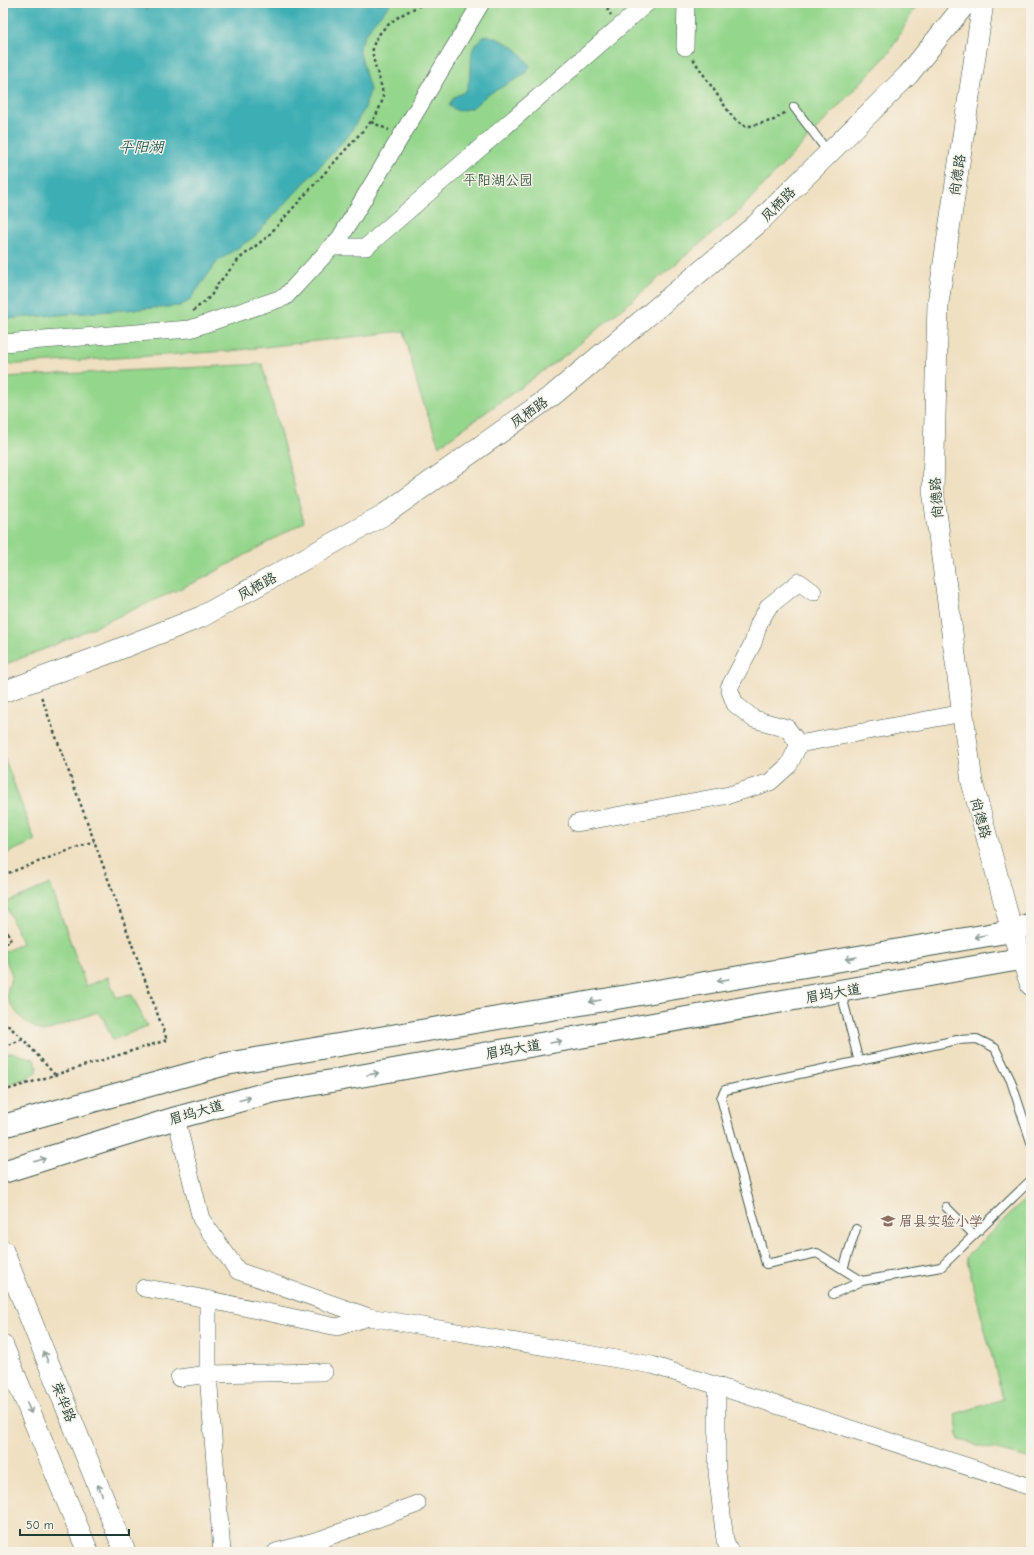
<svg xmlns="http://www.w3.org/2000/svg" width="1034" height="1555" font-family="'Comic Neue','LXGW WenKai TC',sans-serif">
<rect width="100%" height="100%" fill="#f7f3e8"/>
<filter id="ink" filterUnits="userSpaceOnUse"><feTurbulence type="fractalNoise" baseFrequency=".025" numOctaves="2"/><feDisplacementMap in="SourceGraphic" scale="8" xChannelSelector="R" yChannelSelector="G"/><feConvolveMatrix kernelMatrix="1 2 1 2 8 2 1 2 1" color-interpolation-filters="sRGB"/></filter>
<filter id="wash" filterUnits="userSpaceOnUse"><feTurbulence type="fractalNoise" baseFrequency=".012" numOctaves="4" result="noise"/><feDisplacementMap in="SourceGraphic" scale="16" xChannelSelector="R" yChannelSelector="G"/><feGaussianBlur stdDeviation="0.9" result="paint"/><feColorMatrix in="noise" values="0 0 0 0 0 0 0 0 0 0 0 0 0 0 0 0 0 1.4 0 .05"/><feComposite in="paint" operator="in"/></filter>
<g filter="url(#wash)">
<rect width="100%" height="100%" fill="#f0e0c2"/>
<!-- green -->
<path fill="#95d68d" stroke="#5a8a60" d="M3,3H918L889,53L738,212L571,351L439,446L419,391L404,331L230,351L3,365Z
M262,364L304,522L206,577L50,647L3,665V377Z
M3,754L35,841L3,855Z
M50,884L86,986L108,977L116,997L132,995L147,1026L113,1040L103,1018L97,1012L44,1032C23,1023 17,1015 6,996L12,975L3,953L22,943L5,903Z
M3,1053H14L34,1059L37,1066L36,1073L25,1079L3,1086Z
M1031,1193V1459L959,1440L955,1414L1003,1399L966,1257Z"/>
<!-- water -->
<path fill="#3caeb4" stroke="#2e7674" d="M3,3H144L146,10L155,3H392L374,22L364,37L359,49L370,90L365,108L349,135L254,237L218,261L189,301L180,306L3,319Z
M487,35C508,42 518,47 530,66L524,75L487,95L472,108L458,111L449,106L454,97L466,91C468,84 471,76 471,69C472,51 469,46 487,35Z"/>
</g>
<g filter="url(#ink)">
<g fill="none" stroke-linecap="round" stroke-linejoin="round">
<defs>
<path id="service" d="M794,107L828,152
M841,992L859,1062
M946,1207L974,1235
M843,1269L856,1229
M862,1281L817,1253L766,1264L721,1098L725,1090L957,1040L977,1039L995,1048L1011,1081L1031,1142
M833,1294L862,1281L941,1267L1031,1180"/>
<path id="minor" d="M685,47L686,3
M332,247H366L647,3
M3,343L190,329L285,297L340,238L481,3
M799,744L963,713
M577,823L729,795L770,782L789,765L799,744L787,728L754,719L735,704L729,688L753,643L759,623L769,606L799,582L813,592
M176,1118L201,1219L238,1271L369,1317L652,1365L1031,1487
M144,1288L182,1294L337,1327L369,1317
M208,1299V1374L222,1552
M179,1378L208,1374L324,1372
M717,1386V1472L725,1540L730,1552
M276,1552L322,1539L417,1504"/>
<path id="tertiary" d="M983,3L938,303L933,490L972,782L1012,931L1031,985
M3,692L104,655L201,617L385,514L553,395L756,225L908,75L966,3
M3,1251L125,1552
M3,1346L88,1552"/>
<path id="secondary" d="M3,1126L226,1064L1012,931L1031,924
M3,1172L176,1118L275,1091L1031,957"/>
</defs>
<!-- service casing -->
<use href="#service" stroke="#3e5549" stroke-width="10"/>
<!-- minor casing -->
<use href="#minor" stroke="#3e5549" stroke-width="18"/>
<!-- tertiary casing -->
<use href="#tertiary" stroke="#3e5549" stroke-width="22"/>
<!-- secondary casing -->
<use href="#secondary" stroke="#3e5549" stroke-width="24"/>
<!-- path -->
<path stroke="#3e5549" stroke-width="2.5" stroke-dasharray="3 3" stroke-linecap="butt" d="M604,3L611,15
M693,59L733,118L746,127L774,120L786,112
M371,122L389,130
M193,311L211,296L217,285L239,259L267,237L376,116C378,110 383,102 383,96C382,81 371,61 373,48C376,27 409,9 427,3
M3,875L94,841
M3,921L11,941L3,944
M3,1021L23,1039L55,1075
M3,1045L6,1046L23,1039
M3,1091L167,1040L41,696"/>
<!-- service -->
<use href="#service" stroke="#fff" stroke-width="8"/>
<!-- minor -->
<use href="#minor" stroke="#fff" stroke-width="17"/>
<!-- tertiary -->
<use href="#tertiary" stroke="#fff" stroke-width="21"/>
<!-- secondary -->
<use href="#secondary" stroke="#fff" stroke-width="22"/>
</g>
<!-- one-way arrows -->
<defs><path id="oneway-shaft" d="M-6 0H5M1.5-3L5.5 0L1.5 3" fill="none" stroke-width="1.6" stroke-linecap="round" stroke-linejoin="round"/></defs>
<g stroke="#8f9e9a">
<use href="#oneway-shaft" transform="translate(980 936) rotate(170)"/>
<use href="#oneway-shaft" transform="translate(851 958) rotate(170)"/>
<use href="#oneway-shaft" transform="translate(723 980) rotate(170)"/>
<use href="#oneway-shaft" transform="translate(595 1001) rotate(170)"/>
<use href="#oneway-shaft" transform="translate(556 1042) rotate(-10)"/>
<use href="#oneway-shaft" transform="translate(373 1074) rotate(-10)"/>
<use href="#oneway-shaft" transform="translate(245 1099) rotate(-15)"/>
<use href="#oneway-shaft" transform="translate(40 1160) rotate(-17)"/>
<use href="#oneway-shaft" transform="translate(46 1357) rotate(-112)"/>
<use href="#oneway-shaft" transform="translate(29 1408) rotate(67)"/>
<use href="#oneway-shaft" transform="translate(100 1490) rotate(-112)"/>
</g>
</g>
<!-- icons -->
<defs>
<symbol id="school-bare" viewBox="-9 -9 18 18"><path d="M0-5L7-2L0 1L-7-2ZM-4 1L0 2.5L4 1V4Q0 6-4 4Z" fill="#8d6e63" stroke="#f7f3e8" stroke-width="2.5" paint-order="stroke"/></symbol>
</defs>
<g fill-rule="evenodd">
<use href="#school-bare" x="878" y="1211" width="20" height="20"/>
</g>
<g text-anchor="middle" stroke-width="3" stroke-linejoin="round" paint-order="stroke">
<!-- street labels -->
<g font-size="14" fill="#1f3d34" stroke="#f7f3e8">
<text transform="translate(957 175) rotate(-81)" y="5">尚德路</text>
<text transform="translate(778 204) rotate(-45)" y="5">凤栖路</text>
<text transform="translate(529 412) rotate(-35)" y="5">凤栖路</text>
<text transform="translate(936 498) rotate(-94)" y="5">尚德路</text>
<text transform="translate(257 586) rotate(-29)" y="5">凤栖路</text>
<text transform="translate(981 818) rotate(75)" y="5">尚德路</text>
<text transform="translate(833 993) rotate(-10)" y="5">眉坞大道</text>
<text transform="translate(513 1049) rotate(-10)" y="5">眉坞大道</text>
<text transform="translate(196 1112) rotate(-16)" y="5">眉坞大道</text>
<text transform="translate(64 1402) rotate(68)" y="5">荣华路</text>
</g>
<!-- park labels -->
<g font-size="14" fill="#375c46" stroke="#f7f3e8">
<text x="498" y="185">平阳湖公园</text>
</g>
<!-- education labels -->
<g font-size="14" fill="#785e54" stroke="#f7f3e8" text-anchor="start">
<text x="899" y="1226">眉县实验小学</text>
</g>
<!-- water labels -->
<g font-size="15" font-style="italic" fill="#285f5a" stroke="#f7f3e8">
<text x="141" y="152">平阳湖</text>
</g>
</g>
<!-- margin -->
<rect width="1034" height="1555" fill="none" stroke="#f7f3e8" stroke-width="16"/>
<!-- scale -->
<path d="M20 1529v6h109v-6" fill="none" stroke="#1f3d34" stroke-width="2"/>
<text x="26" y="1529" font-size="12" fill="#1f3d34" stroke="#f7f3e8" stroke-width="3" paint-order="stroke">50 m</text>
</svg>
